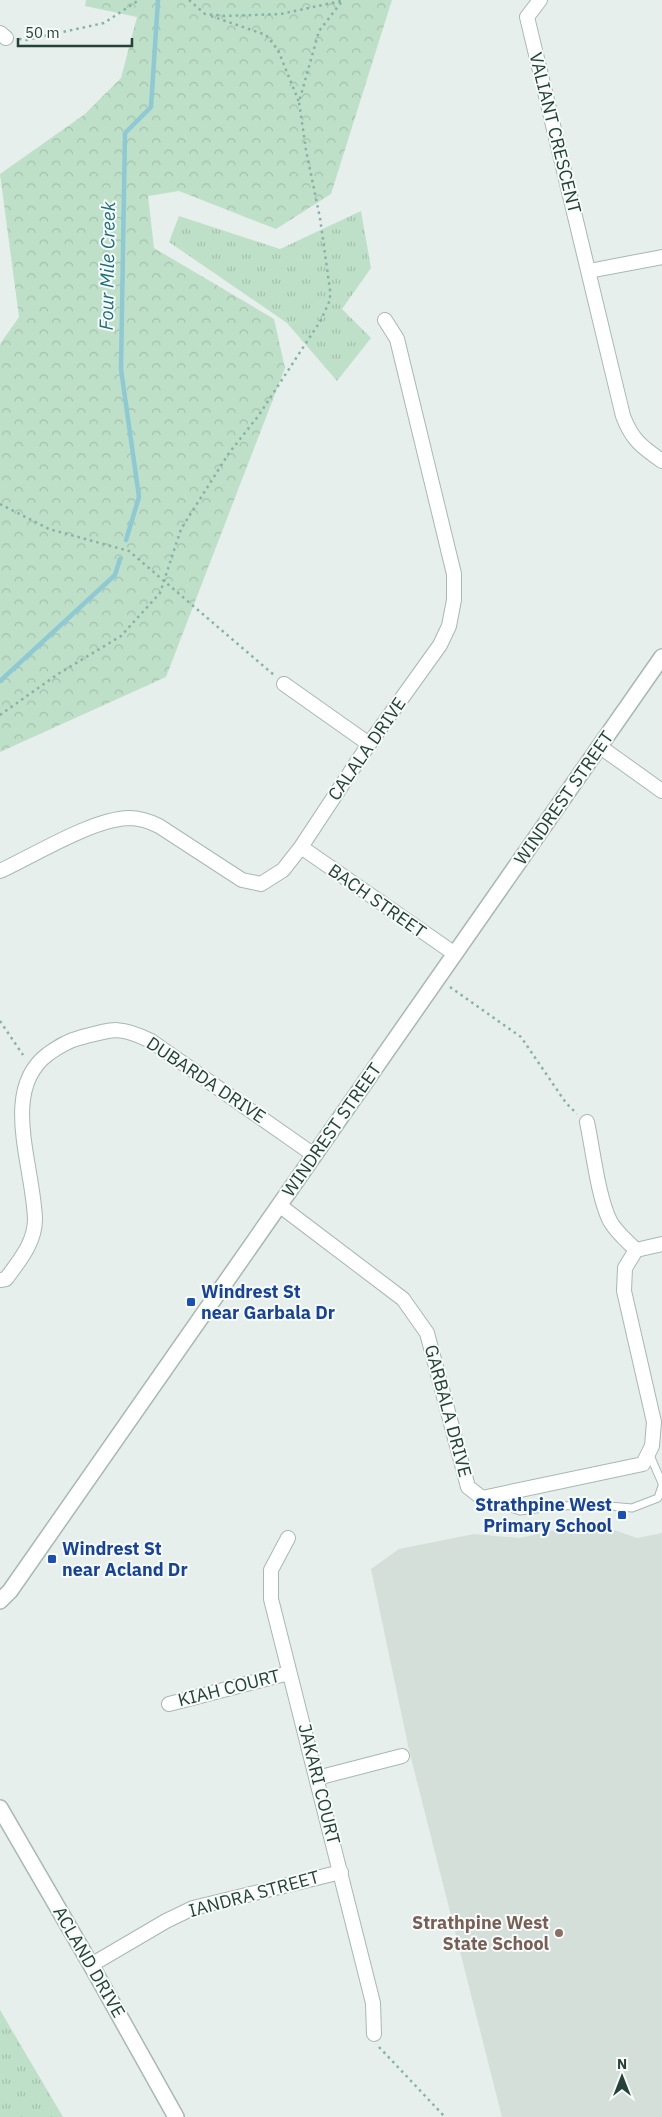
<svg xmlns="http://www.w3.org/2000/svg" width="662" height="2117" font-family="'IBM Plex Sans',sans-serif">
<defs>
<pattern id="forest-crowns" width="20" height="18" patternUnits="userSpaceOnUse" patternTransform="scale(1.25)"><rect width="20" height="18" fill="#bfe0c8"/><path d="M2 6a3 3 0 1 1 6 0M12 15a3 3 0 1 1 6 0" fill="none" stroke="#a4c1ad"/></pattern>
<pattern id="park-tufts" width="24" height="20" patternUnits="userSpaceOnUse" patternTransform="scale(1.25)"><rect width="24" height="20" fill="#bfe0c8"/><path d="M3 7l-1-3M5 7V3M7 7l1-3M15 17l-1-3M17 17v-4M19 17l1-3" fill="none" stroke="#a4c1ad"/></pattern>
</defs>
<rect width="100%" height="100%" fill="#e6efeb"/>
<!-- built -->
<path fill="#d4dfda" d="M591,1522L637,1538L662,1533V2117H502L409,1750L371,1569L399,1549L474,1534L520,1538Z"/>
<!-- forest -->
<path fill="url(#forest-crowns)" d="M86,0H392L331,194L276,229L179,191L148,196L154,248L274,319L285,368L166,677L0,752V344L19,317L0,174L85,114L121,78L137,17L85,6Z"/>
<!-- park -->
<path fill="url(#park-tufts)" d="M361,211L371,268L342,309L371,338L337,381L287,323L169,242L179,216L280,249Z
M0,2010L63,2117H0Z"/>
<g fill="none" stroke-linecap="round" stroke-linejoin="round">
<!-- stream -->
<path stroke="#8ec9d4" stroke-width="4.5" d="M126,540L139,497L121,369L125,133L151,107L158,0
M0,681L115,575L120,559"/>
<defs>
<path id="service" d="M649,1453L662,1483
M486,1500L520,1511L558,1506L598,1505L632,1508L658,1498L662,1486"/>
<path id="minor" d="M540,0L527,17L623,416C632,440 642,447 662,461
M0,33L6,38
M589,271L662,257
M284,684L369,744
M599,746L662,791
M301,847L455,954
M0,871C35,855 92,819 129,818C140,818 149,821 159,826L242,880L261,884L283,870L301,847L369,744L440,645L449,626L454,600V574L397,339L385,320
M587,1122C593,1150 598,1197 610,1221C616,1232 627,1241 636,1250
M279,1205L403,1299L427,1333L468,1487L482,1498L643,1464L652,1446L654,1422L624,1291L625,1268L636,1250
M636,1250L662,1244
M0,1280L6,1279C19,1261 35,1243 35,1219C33,1164 0,1090 48,1054C58,1047 67,1041 79,1038C112,1029 119,1025 151,1041L314,1155
M288,1538L271,1570V1599L373,2003L374,2034
M169,1704L289,1673
M317,1778L402,1756
M91,1965L166,1921L193,1908L341,1872"/>
<path id="tertiary" d="M0,1601L10,1591L662,657
M0,1808L91,1965L176,2117"/>
</defs>
<!-- service casing -->
<use href="#service" stroke="#a8b8b2" stroke-width="9"/>
<!-- minor casing -->
<use href="#minor" stroke="#a8b8b2" stroke-width="16"/>
<!-- tertiary casing -->
<use href="#tertiary" stroke="#a8b8b2" stroke-width="18"/>
<!-- path -->
<path stroke="#86b3a5" stroke-width="2.5" stroke-dasharray="2.5 4" stroke-linecap="butt" d="M189,0L205,14L225,16L281,14L341,1
M211,16L266,35L278,50L299,102
M19,39L26,40L104,23L139,0
M0,504L49,529L129,551L274,675
M0,715L58,674L121,636L160,593L181,529L229,453L259,415L321,320L330,300V290L320,218L306,150L299,102L319,31L343,0
M450,987L521,1037L566,1103L577,1114
M0,1021L23,1055
M379,2047L445,2117"/>
<!-- service -->
<use href="#service" stroke="#fff" stroke-width="7"/>
<!-- minor -->
<use href="#minor" stroke="#fff" stroke-width="14"/>
<!-- tertiary -->
<use href="#tertiary" stroke="#fff" stroke-width="15"/>
</g>
<!-- markers -->
<g fill="#1a4fb4" stroke="#f7fbf9" stroke-width="2">
<rect x="186" y="1297" width="10" height="10" rx="2.5"/>
<rect x="617" y="1510" width="10" height="10" rx="2.5"/>
<rect x="47" y="1554" width="10" height="10" rx="2.5"/>
</g>
<circle fill="#8d6e63" stroke="#f7fbf9" stroke-width="2" cx="559" cy="1933" r="5"/>
<g text-anchor="middle" stroke-width="4" stroke-linejoin="round" paint-order="stroke">
<!-- street labels -->
<g font-size="18" fill="#24423a" stroke="#f7fbf9">
<text transform="translate(555 133) rotate(76)" y="6">VALIANT CRESCENT</text>
<text transform="translate(367 749) rotate(-55)" y="6">CALALA DRIVE</text>
<text transform="translate(564 798) rotate(-55)" y="6">WINDREST STREET</text>
<text transform="translate(377 901) rotate(35)" y="6">BACH STREET</text>
<text transform="translate(206 1080) rotate(34)" y="6">DUBARDA DRIVE</text>
<text transform="translate(332 1130) rotate(-55)" y="6">WINDREST STREET</text>
<text transform="translate(448 1411) rotate(75)" y="6">GARBALA DRIVE</text>
<text transform="translate(229 1688) rotate(-14)" y="6">KIAH COURT</text>
<text transform="translate(319 1784) rotate(76)" y="6">JAKARI COURT</text>
<text transform="translate(254 1894) rotate(-15)" y="6">IANDRA STREET</text>
<text transform="translate(89 1962) rotate(60)" y="6">ACLAND DRIVE</text>
</g>
<!-- transit labels -->
<g font-size="18" font-weight="bold" fill="#164399" stroke="#f7fbf9" text-anchor="start">
<text x="201" y="1298">Windrest St<tspan x="201" dy="21">near Garbala Dr</tspan></text>
<text x="612" y="1511" text-anchor="end">Strathpine West<tspan x="612" dy="21">Primary School</tspan></text>
<text x="62" y="1555">Windrest St<tspan x="62" dy="21">near Acland Dr</tspan></text>
</g>
<!-- education labels -->
<g font-size="18" font-weight="bold" fill="#785e54" stroke="#f7fbf9" text-anchor="end">
<text x="549" y="1929">Strathpine West<tspan x="549" dy="21">State School</tspan></text>
</g>
<!-- water labels -->
<g font-size="19" font-style="italic" fill="#1c6f80" stroke="#f7fbf9">
<text transform="translate(107 266) rotate(-89)" y="7">Four Mile Creek</text>
</g>
</g>
<!-- north arrow -->
<g transform="translate(622 2077)" stroke="#f7fbf9" stroke-width="4" paint-order="stroke">
<path d="M0-4L9 19L0 12L-9 19Z" fill="#24423a"/>
<text y="-8" font-size="14" font-weight="bold" text-anchor="middle" fill="#24423a">N</text>
</g>
<!-- scale -->
<path d="M18 38v8h114v-8" fill="none" stroke="#24423a" stroke-width="2.5"/>
<text x="25" y="38" font-size="15" fill="#24423a" stroke="#f7fbf9" stroke-width="4" paint-order="stroke">50 m</text>
</svg>
